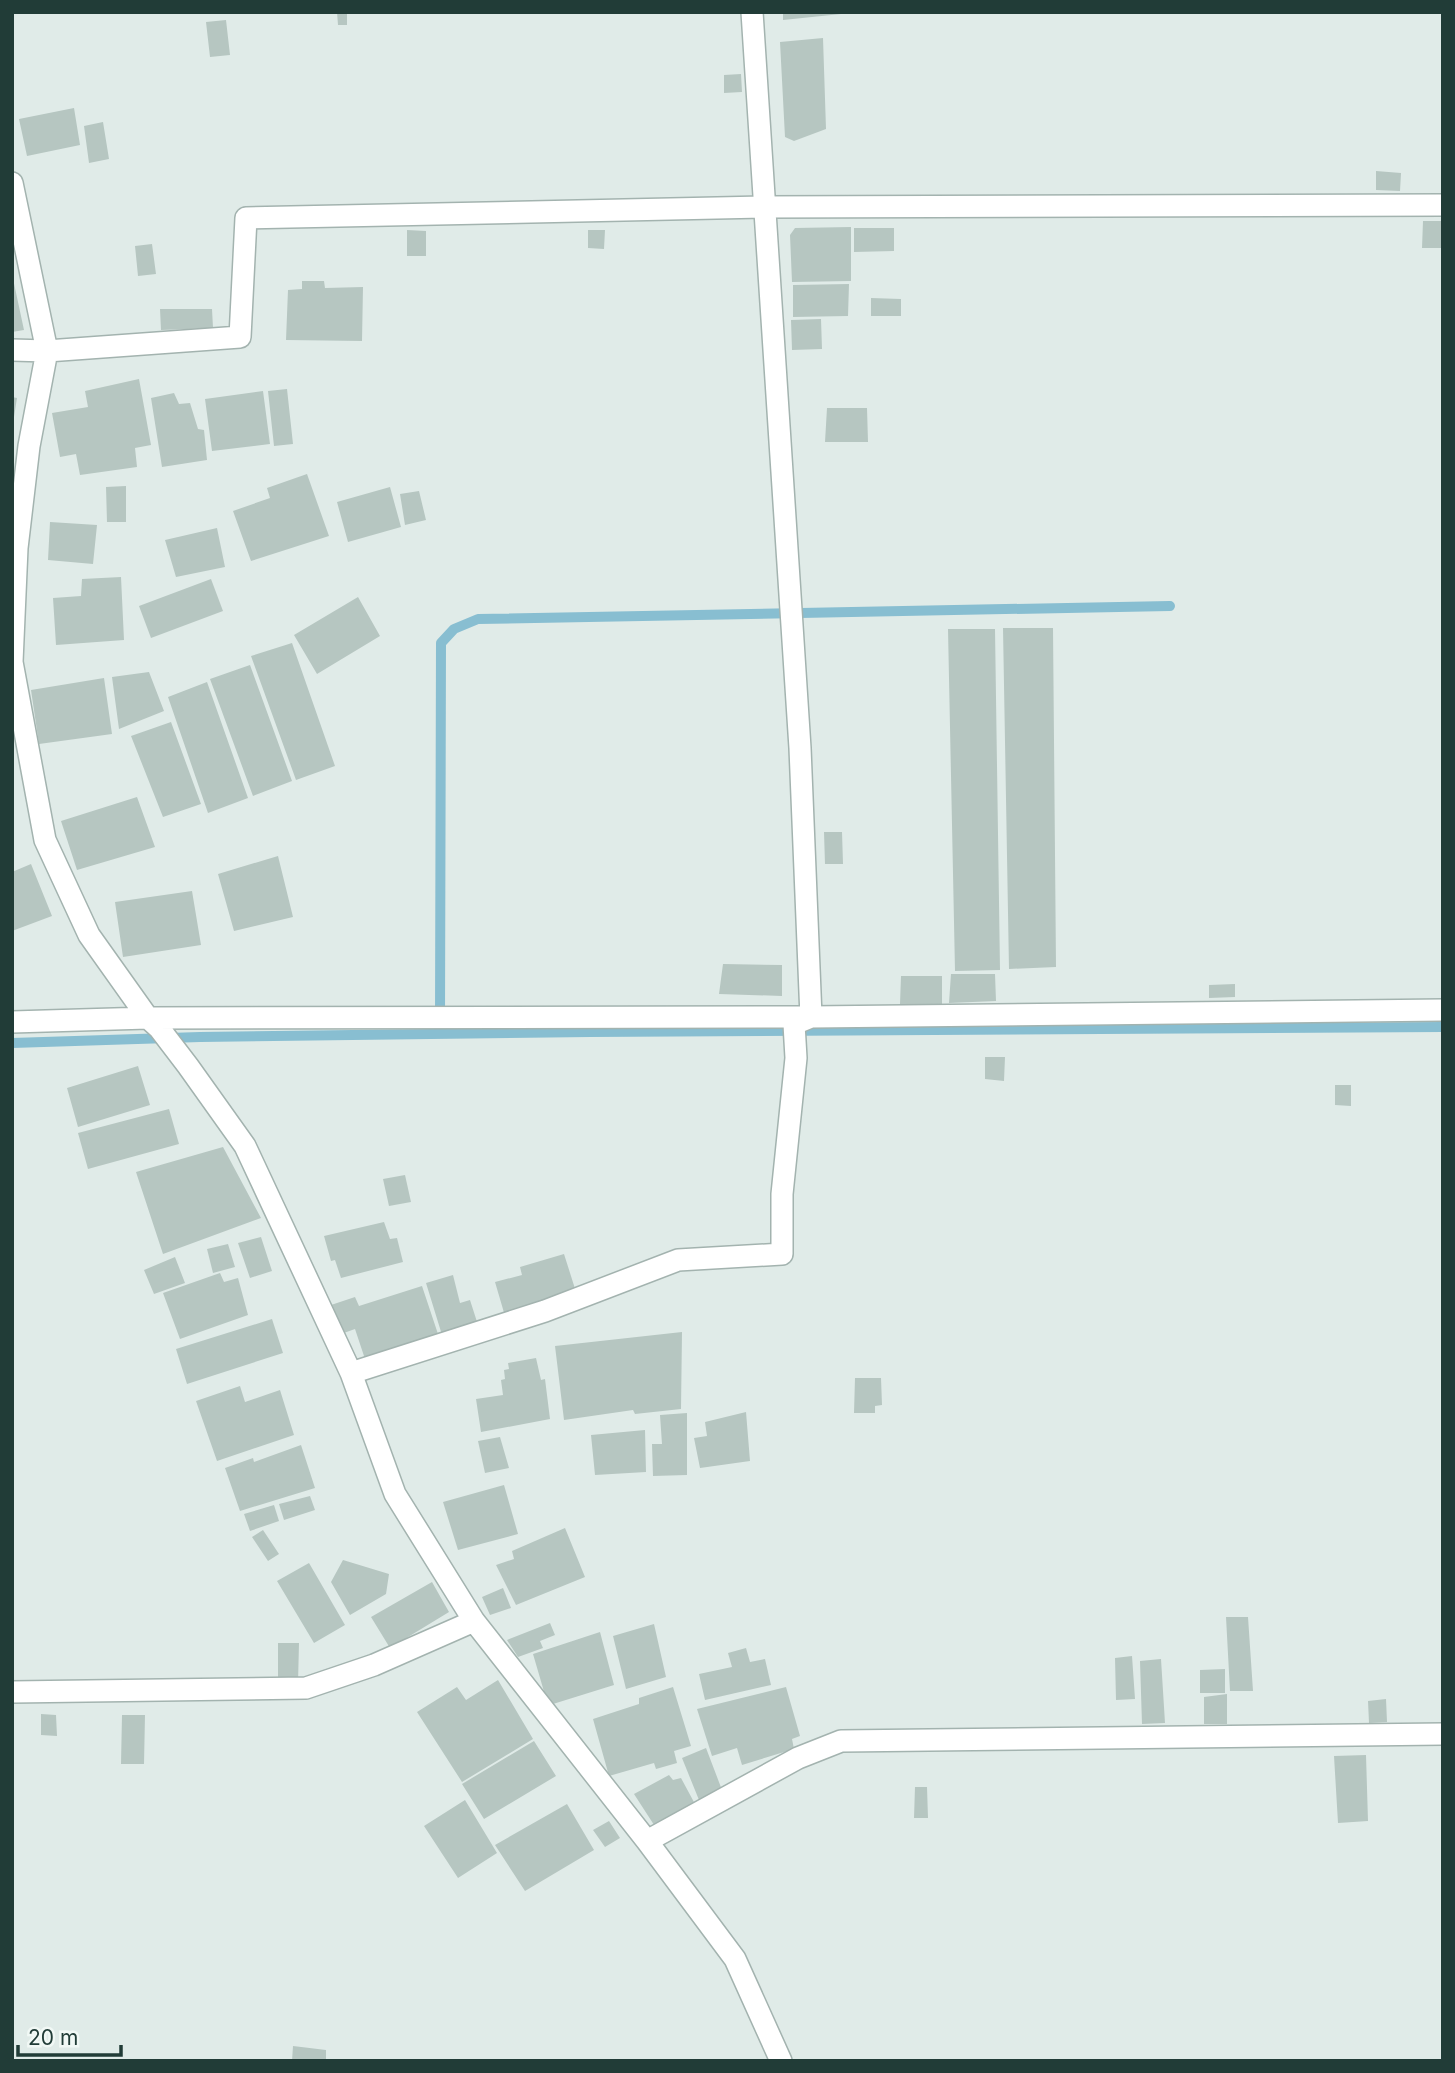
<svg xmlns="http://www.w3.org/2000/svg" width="1455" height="2073" font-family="Inter,sans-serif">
<rect width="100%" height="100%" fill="#e0ebe8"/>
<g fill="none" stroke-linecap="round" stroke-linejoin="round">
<!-- stream -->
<path stroke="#88bed1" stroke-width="10" d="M440,1020L441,643L454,629L478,619L1170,606
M12,1043L200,1037L590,1032L1443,1027"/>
</g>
<!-- building -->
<path fill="#b6c6c1" d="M337,12H347V25H338Z
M783,12H840L841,14L783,20Z
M226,20L230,55L210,57L206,22Z
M823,38L826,129L794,141L785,137L780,42Z
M741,74L742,92L724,93V75Z
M74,108L80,145L27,156L19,119Z
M103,122L109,159L89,163L84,126Z
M1376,171L1401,173L1400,191L1376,190Z
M1423,221H1443V248H1422Z
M851,227V281L792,282L790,235L795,228Z
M854,228H894V251L854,252Z
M407,230L426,231V256H407Z
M588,230H605L604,249L588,248Z
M152,244L156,274L138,276L135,246Z
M12,274L24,330L12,332Z
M302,281H324L325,288L363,287L362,341L286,340L288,290L302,289Z
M849,284L848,316L793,317V285Z
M871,298L901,299V316H871Z
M160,309H212L213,328L161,330Z
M821,319L822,349L792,350L791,320Z
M139,379L151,445L135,448L137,467L80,475L76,454L60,457L52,413L88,407L85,391Z
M287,389L293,444L274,446L268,391Z
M263,391L270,444L212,451L205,399Z
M174,393L179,404L190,403L198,429L204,430L207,460L162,467L151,398Z
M12,397L17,398L14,417H12Z
M827,408H867L868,442H825Z
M307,474L329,536L251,561L233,511L270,498L267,488Z
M126,486V522H107L106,487Z
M390,487L401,527L348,542L337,502Z
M419,491L426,520L405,525L400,494Z
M50,522L97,525L93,564L48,560Z
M217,528L225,567L176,577L165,540Z
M121,577L124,640L56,645L53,598L81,596L82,579Z
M211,579L223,611L151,638L139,606Z
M358,597L380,636L317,674L294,635Z
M1003,628H1053L1056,967L1009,969Z
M948,629H995L1000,970L955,971Z
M292,643L335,766L296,780L251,656Z
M250,665L292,781L253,796L210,679Z
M149,672L164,711L119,729L112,677Z
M104,678L112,734L39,744L31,690Z
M207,682L248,798L208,813L168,697Z
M171,722L201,804L163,817L131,736Z
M137,797L155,847L77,870L61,821Z
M824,832H842L843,864H825Z
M278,856L293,917L234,931L218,874Z
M31,864L52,916L12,931V872Z
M192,891L201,945L123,957L115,902Z
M723,964L782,965V996L719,994Z
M951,974H995L996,1001L949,1003Z
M901,976H942V1004H900Z
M1235,984V997L1209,998V985Z
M985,1057H1005L1004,1081L985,1079Z
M138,1066L150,1105L78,1127L67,1088Z
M1335,1085H1351V1106L1335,1105Z
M169,1109L179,1144L88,1169L78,1133Z
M223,1147L261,1218L163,1254L136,1172Z
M405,1175L411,1202L389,1206L383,1179Z
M384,1222L390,1239L397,1238L403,1262L341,1278L335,1260L331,1261L324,1236Z
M261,1237L272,1271L250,1278L238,1243Z
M228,1244L235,1267L213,1273L207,1249Z
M564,1254L577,1295L505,1316L495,1282L522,1275L520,1267Z
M175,1257L185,1283L154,1294L144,1270Z
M220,1273L224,1282L238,1278L248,1315L180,1339L163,1293Z
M453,1275L460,1303L470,1300L478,1325L442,1335L426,1283Z
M422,1286L438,1334L365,1359L355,1329L341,1334L331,1305L355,1297L359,1306Z
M272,1319L283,1353L187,1384L176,1349Z
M682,1332L681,1409L635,1414L633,1410L564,1420L555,1346Z
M536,1358L541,1380L545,1379L550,1419L481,1432L476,1399L503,1395L501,1380L505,1379L504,1370L509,1369L508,1363Z
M855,1378H881L882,1405L875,1406V1413H854Z
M240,1386L245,1402L280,1390L294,1435L217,1461L196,1401Z
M746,1412L750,1461L700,1468L694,1438L707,1436L705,1422Z
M687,1413V1475L653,1476L652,1444H662L660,1415Z
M645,1430L646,1472L595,1475L591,1435Z
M500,1437L509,1468L485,1473L478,1441Z
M301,1445L315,1488L240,1511L225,1468L253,1458L254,1462Z
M504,1485L518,1534L458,1550L443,1502Z
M310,1496L315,1510L284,1520L279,1504Z
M274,1505L279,1521L250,1531L244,1514Z
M565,1528L585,1577L516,1605L496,1565L514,1559L512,1551Z
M263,1530L279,1554L268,1561L252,1537Z
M343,1560L389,1574L386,1594L350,1615L331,1582Z
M309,1563L345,1625L314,1643L277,1581Z
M432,1582L449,1612L390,1648L371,1617Z
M503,1588L511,1608L490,1615L482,1597Z
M1226,1617H1248L1253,1691H1230Z
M550,1623L555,1635L540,1641L543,1648L518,1657L507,1640Z
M654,1624L666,1677L626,1689L613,1636Z
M600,1632L614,1685L553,1704L545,1695L533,1654Z
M278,1643H299L298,1683H278Z
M746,1648L750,1662L765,1659L771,1685L705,1700L699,1674L732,1667L728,1653Z
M1132,1656L1135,1699L1116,1700L1115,1658Z
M1161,1659L1165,1723L1142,1724L1140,1661Z
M1225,1669V1693H1200V1670Z
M498,1680L533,1739L462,1782L417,1712L457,1687L466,1700Z
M673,1687L691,1746L674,1751L677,1763L656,1769L654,1763L609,1776L593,1719L639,1704V1698Z
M786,1687L800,1736L792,1739L794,1749L742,1765L737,1748L712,1756L697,1709Z
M1227,1694V1724H1204V1697Z
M1386,1699L1387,1722L1369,1723L1368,1701Z
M41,1714L56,1715L57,1736L41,1735Z
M122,1715H145L144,1764H121Z
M534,1741L556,1776L484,1819L462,1784Z
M706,1748L722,1790L699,1800L682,1758Z
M1366,1755L1368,1821L1338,1823L1334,1756Z
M669,1775L673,1780L681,1778L695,1804L656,1828L634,1794Z
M915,1787H927L928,1818H914Z
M465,1800L497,1853L458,1878L424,1826Z
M567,1804L594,1850L525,1891L495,1845Z
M609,1821L620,1838L605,1847L593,1830Z
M293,2046L326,2050V2061H292Z"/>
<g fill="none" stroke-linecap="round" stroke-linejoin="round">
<defs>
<path id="minor" d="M752,12L800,748L811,1017
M12,183L47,351L29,446L17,548L12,662L45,840L89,935L148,1018L159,1028L188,1066L245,1146L351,1373L395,1494L474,1621L647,1841L735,1959L781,2061
M12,350L47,351L240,337L246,218L763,207L1443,205
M12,1022L148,1018L811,1017L1443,1010
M351,1373L545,1311L678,1260L782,1254V1194L796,1058L794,1024L811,1017
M12,1692L306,1688L374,1665L474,1621
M647,1841L798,1758L841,1741L1443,1734"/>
</defs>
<!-- minor casing -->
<use href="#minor" stroke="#a3b3af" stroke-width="24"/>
<!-- minor -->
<use href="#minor" stroke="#fff" stroke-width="21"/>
</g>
<!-- border -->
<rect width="1455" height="2073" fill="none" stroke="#213c37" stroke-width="28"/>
<!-- scale -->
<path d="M18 2045v10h103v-10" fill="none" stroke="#213c37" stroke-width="3.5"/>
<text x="28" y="2045" font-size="21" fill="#213c37" stroke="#f1f8f5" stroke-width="5" paint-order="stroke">20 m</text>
</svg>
